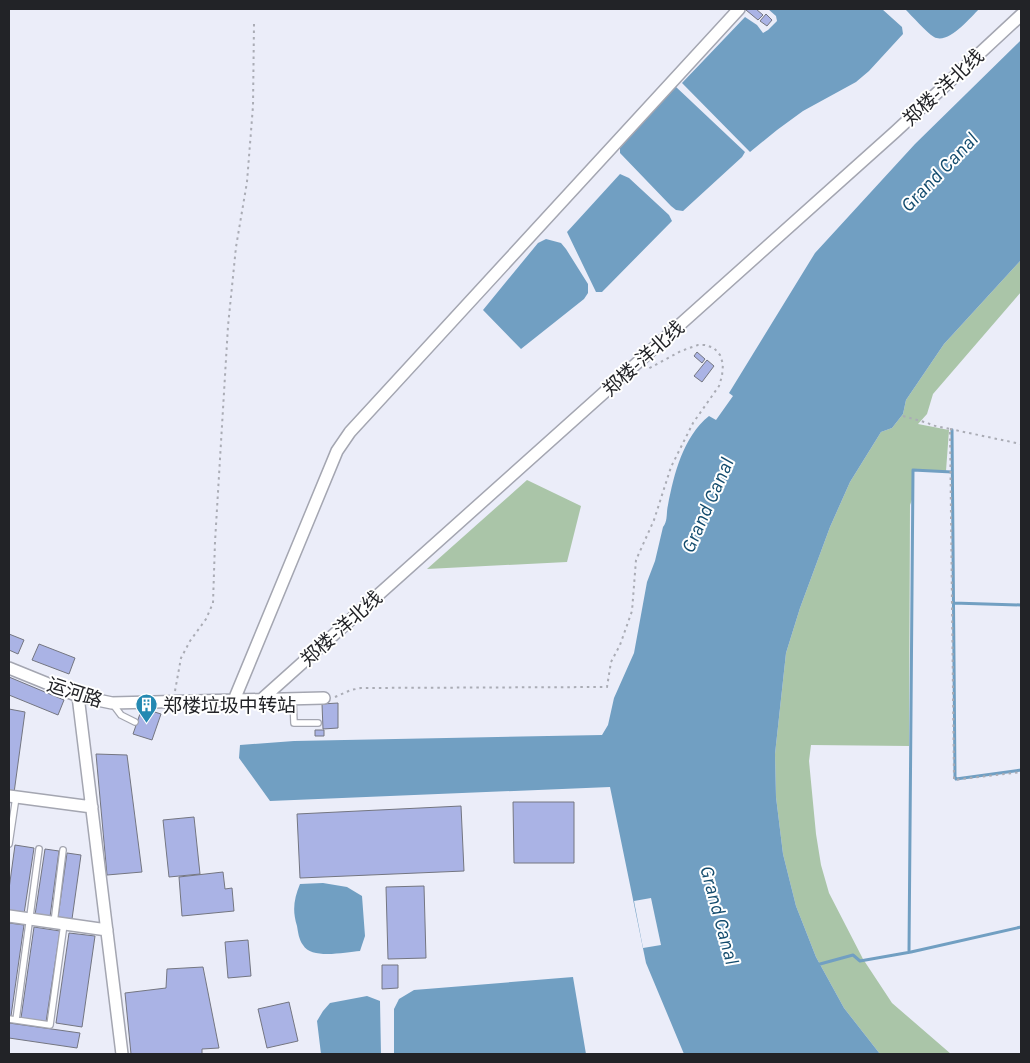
<svg xmlns="http://www.w3.org/2000/svg" width="1030" height="1063" font-family="Karla,'Noto Sans SC',sans-serif">
<rect width="100%" height="100%" fill="#ebedf9"/>
<!-- green -->
<path fill="#aac5a8" d="M1021,260V292L933,394L927,414L918,424L949,430L946,471L913,470V497L910,505L909,746L811,745L809,761L816,834L821,865L829,893L863,959L892,1003L951,1054H880L844,1008L816,957L796,906L783,854L776,797L775,754L786,653L800,608L830,527L850,482L881,432L892,428L903,414L906,400L944,344Z
M527,480L581,506L567,562L427,569Z"/>
<!-- water -->
<path fill="#719fc2" d="M768,9H882L902,27L903,34L869,71L856,82L803,111L777,130L750,152L682,83L745,17L757,25L763,33L768,30L777,21L776,16Z
M905,9H979C970,18 948,45 934,37C926,32 912,16 905,9Z
M1021,40V260L944,344L906,400L903,414L892,428L881,432L850,482L830,527L800,608L786,653L775,754L776,797L783,854L796,906L816,957L844,1008L880,1054H684L646,963L610,787L270,801L239,758L240,745L294,741L602,735L608,725L614,698L634,653L647,582L655,561L663,527C668,521 666,513 668,505C674,474 683,437 709,416L716,420L733,396L729,393L815,253L915,144Z
M675,86L745,152L742,157L683,211L676,210L671,206L620,153V148Z
M620,174L629,178L669,215L672,221L602,292H596L567,232Z
M546,239L561,243L566,249L588,284V293L584,299L521,349L483,310L538,243Z
M323,883L347,887L362,896L365,936L360,951C345,952 312,960 303,945C299,940 298,932 297,926C292,910 294,899 300,884Z
M573,977L586,1054H394V1009L399,999L414,990Z
M367,996L380,1001L381,1054H321L317,1021L323,1011L330,1003Z"/>
<!-- pier -->
<path fill="#ebedf9" d="M651,898L661,945L643,948L634,901Z"/>
<g fill="none" stroke-linecap="round" stroke-linejoin="round">
<!-- stream -->
<path stroke="#719fc2" stroke-width="3" d="M952,430L955,777L956,779L1021,770
M953,603L1021,605
M909,952L913,470L952,472
M820,964L853,955L860,961L911,952L1021,927"/>
</g>
<!-- building -->
<path fill="#aab3e5" stroke="#747681" d="M747,9H756L763,15L758,20L746,10Z
M766,14L772,20L767,26L760,21Z
M697,352L705,359L702,363L694,356Z
M707,360L714,366L702,382L694,376Z
M9,634L24,640L18,654L9,650Z
M39,644L75,658L69,674L32,660Z
M9,677L64,700L58,715L9,695Z
M338,703V728L323,729L322,704Z
M142,708L161,714L152,740L133,734Z
M9,709L25,712L14,793L9,792Z
M315,730H324V736H315Z
M96,754L127,755L142,872L107,875Z
M513,802H574V863H514Z
M461,806L464,871L300,878L297,814Z
M194,817L200,874L169,877L163,820Z
M15,845L34,848L24,914L9,911V889Z
M45,849L59,851L50,917L35,915Z
M67,853L81,855L72,919L58,917Z
M223,872L225,889L232,888L234,911L182,916L179,877Z
M424,886L426,958L388,959L386,887Z
M9,923L24,925L11,1016H9Z
M34,927L60,931L46,1022L21,1018Z
M69,933L95,936L82,1027L56,1023Z
M248,940L251,976L228,978L225,942Z
M382,965H398V988L382,989Z
M203,967L219,1048L202,1049V1054H131L125,993L166,988L167,969Z
M289,1002L298,1041L267,1048L258,1009Z
M9,1023L80,1033L77,1048L9,1038Z"/>
<g fill="none" stroke-linecap="round" stroke-linejoin="round">
<defs>
<path id="lane" d="M293,699L294,723H318
M112,703L121,715L135,722
M9,844L16,797
M54,923L63,850
M9,1019L50,1025L64,924
M16,1020L39,849"/>
<path id="street" d="M9,668L78,696L112,703L324,698
M78,696L122,1054
M262,699L895,132L1021,15
M234,700L337,451L350,432L739,9
M9,796L92,807
M9,916L107,930"/>
</defs>
<!-- lane casing -->
<use href="#lane" stroke="#a4a6b1" stroke-width="8"/>
<!-- street casing -->
<use href="#street" stroke="#a4a6b1" stroke-width="14"/>
<!-- path -->
<path stroke="#aaacb5" stroke-width="2" stroke-dasharray="2.5 4" stroke-linecap="butt" d="M903,416L928,423L931,425L950,429L954,780L1021,772
M950,429L1021,444
M175,691L181,658L190,641L206,619L213,603L215,542L228,326L236,247L247,182L253,106L254,23
M335,697L351,690L361,688L607,687L611,662L620,645L632,611L636,560L654,520L671,467L693,423L719,386L722,376L723,364L720,355L714,348L705,345H698L681,351L646,370"/>
<!-- lane -->
<use href="#lane" stroke="#fff" stroke-width="5.5"/>
<!-- street -->
<use href="#street" stroke="#fff" stroke-width="11"/>
</g>
<!-- icons -->
<defs>
<symbol id="building-pin" viewBox="-11 -11 22 30"><path d="M0 17L-7.5 6A9.5 9.5 0 1 1 7.5 6Z" fill="#2489b2" stroke="#fff"/><path d="M-4-6H4V6H1V3H-1V6H-4ZM-2.5-4.3h1.7v1.8h-1.7ZM.8-4.3h1.7v1.8H.8ZM-2.5-1h1.7V.8h-1.7ZM.8-1h1.7V.8H.8Z" fill="#fff"/></symbol>
</defs>
<g fill-rule="evenodd">
<use href="#building-pin" x="134" y="692" width="25" height="34"/>
</g>
<g text-anchor="middle" stroke-width="4" stroke-linejoin="round" paint-order="stroke">
<!-- street labels -->
<g font-size="19" fill="#222327" stroke="#fff">
<text transform="translate(943 87) rotate(-43)" y="7">郑楼-洋北线</text>
<text transform="translate(643 358) rotate(-42)" y="7">郑楼-洋北线</text>
<text transform="translate(341 628) rotate(-42)" y="7">郑楼-洋北线</text>
<text transform="translate(75 692) rotate(18)" y="7">运河路</text>
</g>
<!-- poi labels -->
<g font-size="19" fill="#222327" stroke="#fff" text-anchor="start">
<text x="163" y="712">郑楼垃圾中转站</text>
</g>
<!-- water labels -->
<g font-size="20" font-style="italic" fill="#124b6d" stroke="#fff">
<text transform="translate(939 172) rotate(-46)" y="7">Grand Canal</text>
<text transform="translate(707 505) rotate(-66)" y="7">Grand Canal</text>
<text transform="translate(720 915) rotate(75)" y="7">Grand Canal</text>
</g>
</g>
<!-- border -->
<rect width="1030" height="1063" fill="none" stroke="#222327" stroke-width="20"/>
</svg>
